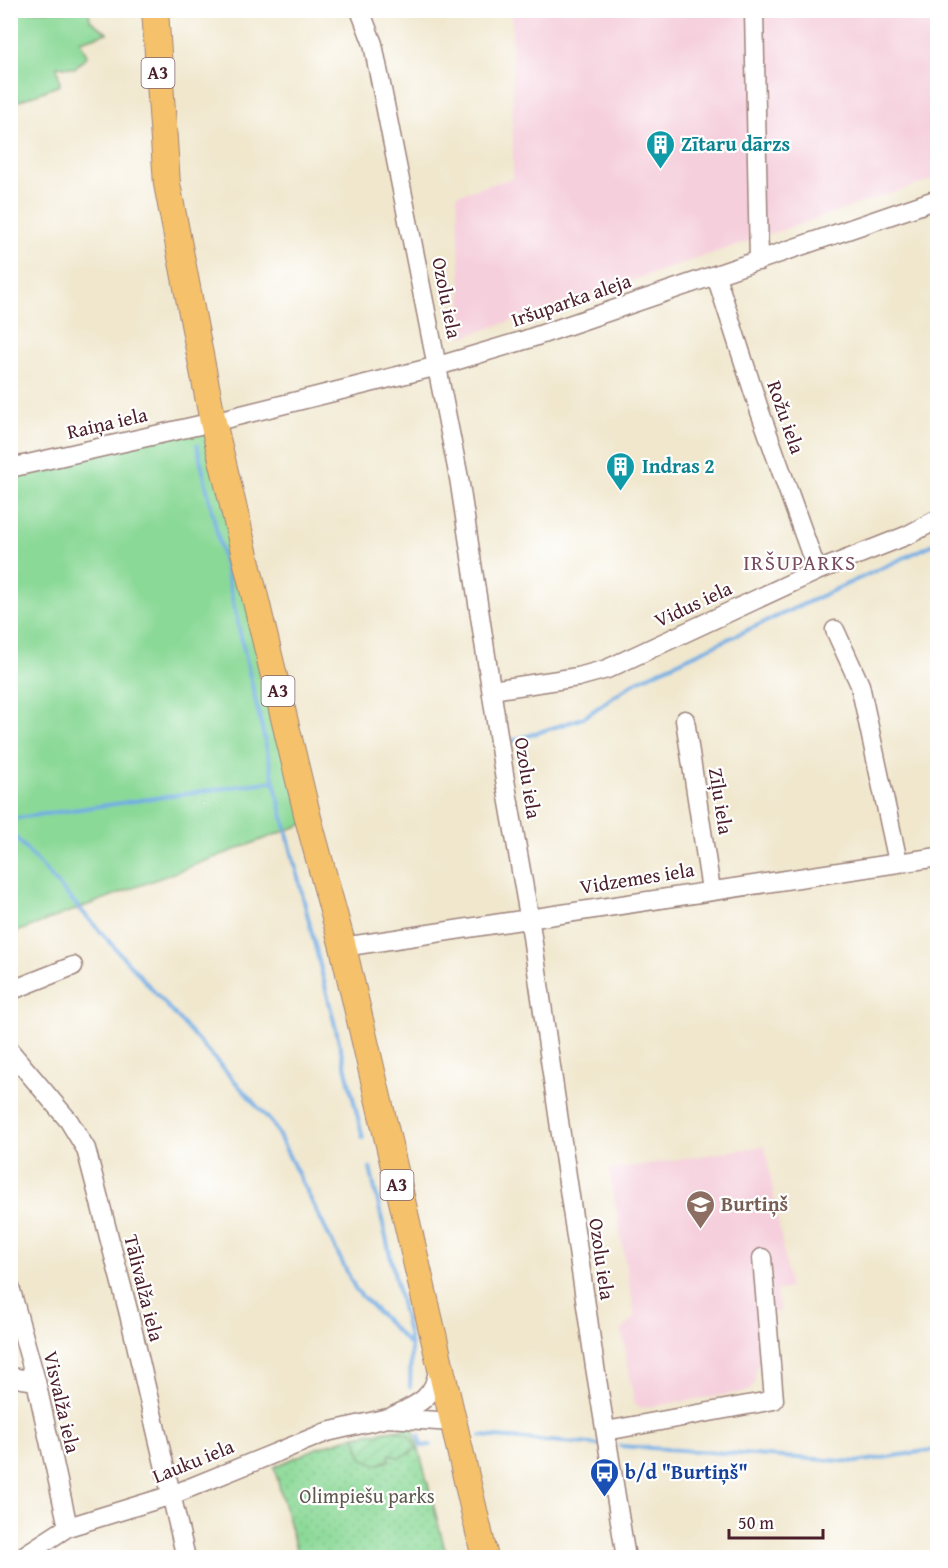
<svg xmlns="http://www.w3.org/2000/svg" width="948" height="1568" font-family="'Gentium Book Plus',serif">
<defs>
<pattern id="park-dots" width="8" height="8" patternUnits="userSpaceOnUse" patternTransform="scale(1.5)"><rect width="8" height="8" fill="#8bd997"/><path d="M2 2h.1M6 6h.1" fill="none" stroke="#79ba82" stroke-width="1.8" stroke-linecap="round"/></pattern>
<pattern id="garden-furrows" width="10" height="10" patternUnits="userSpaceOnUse" patternTransform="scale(1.5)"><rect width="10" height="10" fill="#8bd997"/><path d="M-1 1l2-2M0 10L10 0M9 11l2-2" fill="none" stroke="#79ba82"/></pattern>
</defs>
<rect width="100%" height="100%" fill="#fff"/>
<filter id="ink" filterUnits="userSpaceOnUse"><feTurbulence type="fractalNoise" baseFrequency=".0167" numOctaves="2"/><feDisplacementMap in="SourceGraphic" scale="12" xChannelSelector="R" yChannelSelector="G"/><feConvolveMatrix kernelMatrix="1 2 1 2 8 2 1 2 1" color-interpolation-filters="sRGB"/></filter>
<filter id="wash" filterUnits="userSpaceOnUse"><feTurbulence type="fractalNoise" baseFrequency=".008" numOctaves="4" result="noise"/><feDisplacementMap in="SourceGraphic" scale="24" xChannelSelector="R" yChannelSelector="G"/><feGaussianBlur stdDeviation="1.35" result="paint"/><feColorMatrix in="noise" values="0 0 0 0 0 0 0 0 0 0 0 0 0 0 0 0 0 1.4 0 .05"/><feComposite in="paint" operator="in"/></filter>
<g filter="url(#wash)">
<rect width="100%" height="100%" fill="#f0e7cd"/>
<!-- built -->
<path fill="#f5cfdc" d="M512,11H937V178L463,337L457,195L513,178Z
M765,1146L790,1288L776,1291L780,1312L760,1315L764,1354L755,1370V1382L749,1391L640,1408L634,1402L622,1330L635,1317L609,1170Z"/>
<!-- grass -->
<path fill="#8bd997" stroke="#6a7c61" stroke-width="1.5" d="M10,11H89L90,20L107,33L80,41L87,56L75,68L57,66L60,85L11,104Z
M213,422L309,822L11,934V468Z"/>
<!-- park -->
<path fill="url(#park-dots)" stroke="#6a7c61" stroke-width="1.5" d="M413,1427L447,1557H298L274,1467L317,1448L355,1436Z"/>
<!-- garden -->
<path fill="url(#garden-furrows)" stroke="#6a7c61" stroke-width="1.5" d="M395,1430L409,1435L417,1449L399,1458L390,1454L389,1461L376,1465L362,1458L355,1436Z"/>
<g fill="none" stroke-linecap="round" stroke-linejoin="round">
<!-- stream -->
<path stroke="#73ade3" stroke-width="4" d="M197,445L274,781L363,1138
M512,741L583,718L635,682L938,542
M10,819L274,781
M10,831L273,1124L356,1290L411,1346
M370,1168L411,1346L410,1387
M419,1435L421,1446L430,1445
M481,1436L603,1445
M620,1446L857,1462L938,1449"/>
</g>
</g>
<g filter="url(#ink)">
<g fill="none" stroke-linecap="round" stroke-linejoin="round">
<defs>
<path id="minor" d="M360,10L373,44L459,478L504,774L529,916L595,1367L626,1558
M754,10L759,261
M716,276L760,412L817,571
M10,468L213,422L438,366L525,340L938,199
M835,630L860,685L898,862
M492,690L578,677L607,669L817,571L908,535L938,519
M685,720L711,890
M343,947L938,857
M10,991L73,966
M10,1051L69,1121L86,1149L128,1310L186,1558
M10,1287L36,1381L68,1527
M10,1377L36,1381
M393,1416C417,1405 435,1398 438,1369
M606,1431L774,1400L762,1258
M20,1558L68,1527L172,1495L327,1432L388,1418L454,1422"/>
<path id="highway" d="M155,10L167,184L213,422L309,822L343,947L485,1558"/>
</defs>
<!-- minor casing -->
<use href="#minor" stroke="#9d837c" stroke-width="21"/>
<!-- highway casing -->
<use href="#highway" stroke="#9d837c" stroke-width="28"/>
<!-- minor -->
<use href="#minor" stroke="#fff" stroke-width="18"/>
<!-- highway -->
<use href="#highway" stroke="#f5c16b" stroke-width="26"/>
</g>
</g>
<!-- icons -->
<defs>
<symbol id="building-pin" viewBox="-11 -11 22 30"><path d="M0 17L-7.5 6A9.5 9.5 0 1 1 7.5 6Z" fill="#0f9aa8" stroke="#fff"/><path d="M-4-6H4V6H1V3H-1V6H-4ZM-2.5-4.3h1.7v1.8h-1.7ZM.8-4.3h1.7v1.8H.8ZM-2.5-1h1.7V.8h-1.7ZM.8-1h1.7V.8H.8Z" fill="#fff"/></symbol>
<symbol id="school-pin" viewBox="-11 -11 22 30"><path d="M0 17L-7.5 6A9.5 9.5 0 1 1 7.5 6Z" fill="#8d6e63" stroke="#fff"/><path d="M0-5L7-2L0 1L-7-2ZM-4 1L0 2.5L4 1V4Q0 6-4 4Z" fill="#fff"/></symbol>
<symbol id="bus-pin" viewBox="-11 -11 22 30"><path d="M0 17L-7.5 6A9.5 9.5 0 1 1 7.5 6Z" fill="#1a4fb4" stroke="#fff"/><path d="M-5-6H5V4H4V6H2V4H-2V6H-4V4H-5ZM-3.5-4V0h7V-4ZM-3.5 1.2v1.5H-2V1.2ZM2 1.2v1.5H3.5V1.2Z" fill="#fff"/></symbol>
</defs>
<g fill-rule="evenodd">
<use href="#building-pin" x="644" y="128" width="33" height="45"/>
<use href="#building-pin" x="604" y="450" width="33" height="45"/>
<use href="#school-pin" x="684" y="1188" width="33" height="45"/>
<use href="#bus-pin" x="588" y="1456" width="33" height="45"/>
</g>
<g text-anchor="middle" stroke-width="4.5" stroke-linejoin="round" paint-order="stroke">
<!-- shield labels -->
<g fill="#fff" stroke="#80626b" stroke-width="1.5">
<rect x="141.5" y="58" width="33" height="30" rx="4.5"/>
<rect x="261.5" y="676" width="33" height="30" rx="4.5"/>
<rect x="380.5" y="1170" width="33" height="30" rx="4.5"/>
</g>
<g font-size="18" font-weight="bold" fill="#4a1f2b">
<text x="158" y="79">A3</text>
<text x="278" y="697">A3</text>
<text x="397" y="1191">A3</text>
</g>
<!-- culture labels -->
<g font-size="20" font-weight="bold" fill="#0d838f" stroke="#fff" text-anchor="start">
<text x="681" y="151">Zītaru dārzs</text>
<text x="642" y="473">Indras 2</text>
</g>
<!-- street labels -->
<g font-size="20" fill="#4a1f2b" stroke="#fff">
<text transform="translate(447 298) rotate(79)" y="7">Ozolu iela</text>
<text transform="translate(571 300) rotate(-19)" y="7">Iršuparka aleja</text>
<text transform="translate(786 417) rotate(71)" y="7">Rožu iela</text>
<text transform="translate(107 423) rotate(-13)" y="7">Raiņa iela</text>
<text transform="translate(693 604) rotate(-25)" y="7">Vidus iela</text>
<text transform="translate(528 778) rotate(81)" y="7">Ozolu iela</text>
<text transform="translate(721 801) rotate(81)" y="7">Zīļu iela</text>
<text transform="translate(637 878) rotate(-9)" y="7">Vidzemes iela</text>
<text transform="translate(602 1259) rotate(82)" y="7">Ozolu iela</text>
<text transform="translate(144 1288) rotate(76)" y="7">Tālivalža iela</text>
<text transform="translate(62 1402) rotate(77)" y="7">Visvalža iela</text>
<text transform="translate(193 1461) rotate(-22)" y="7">Lauku iela</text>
</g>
<!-- education labels -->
<g font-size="20" font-weight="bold" fill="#785e54" stroke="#fff" text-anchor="start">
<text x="721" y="1211">Burtiņš</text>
</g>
<!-- transit labels -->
<g font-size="20" font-weight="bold" fill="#164399" stroke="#fff" text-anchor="start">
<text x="625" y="1479">b/d "Burtiņš"</text>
</g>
<!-- park labels -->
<g font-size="20" fill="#5e574b" stroke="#fff">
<text x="367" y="1503">Olimpiešu parks</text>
</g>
<!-- neighbourhood labels -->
<g font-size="21" letter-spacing="1.5" fill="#784c5f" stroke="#fff">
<text x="800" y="570">IRŠUPARKS</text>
</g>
</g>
<!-- margin -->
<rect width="948" height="1568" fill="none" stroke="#fff" stroke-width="36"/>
<!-- scale -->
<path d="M729 1529v9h94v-9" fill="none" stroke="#4a1f2b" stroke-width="3"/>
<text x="738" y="1529" font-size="18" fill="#4a1f2b" stroke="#ffffff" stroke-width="4.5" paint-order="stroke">50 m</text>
</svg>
